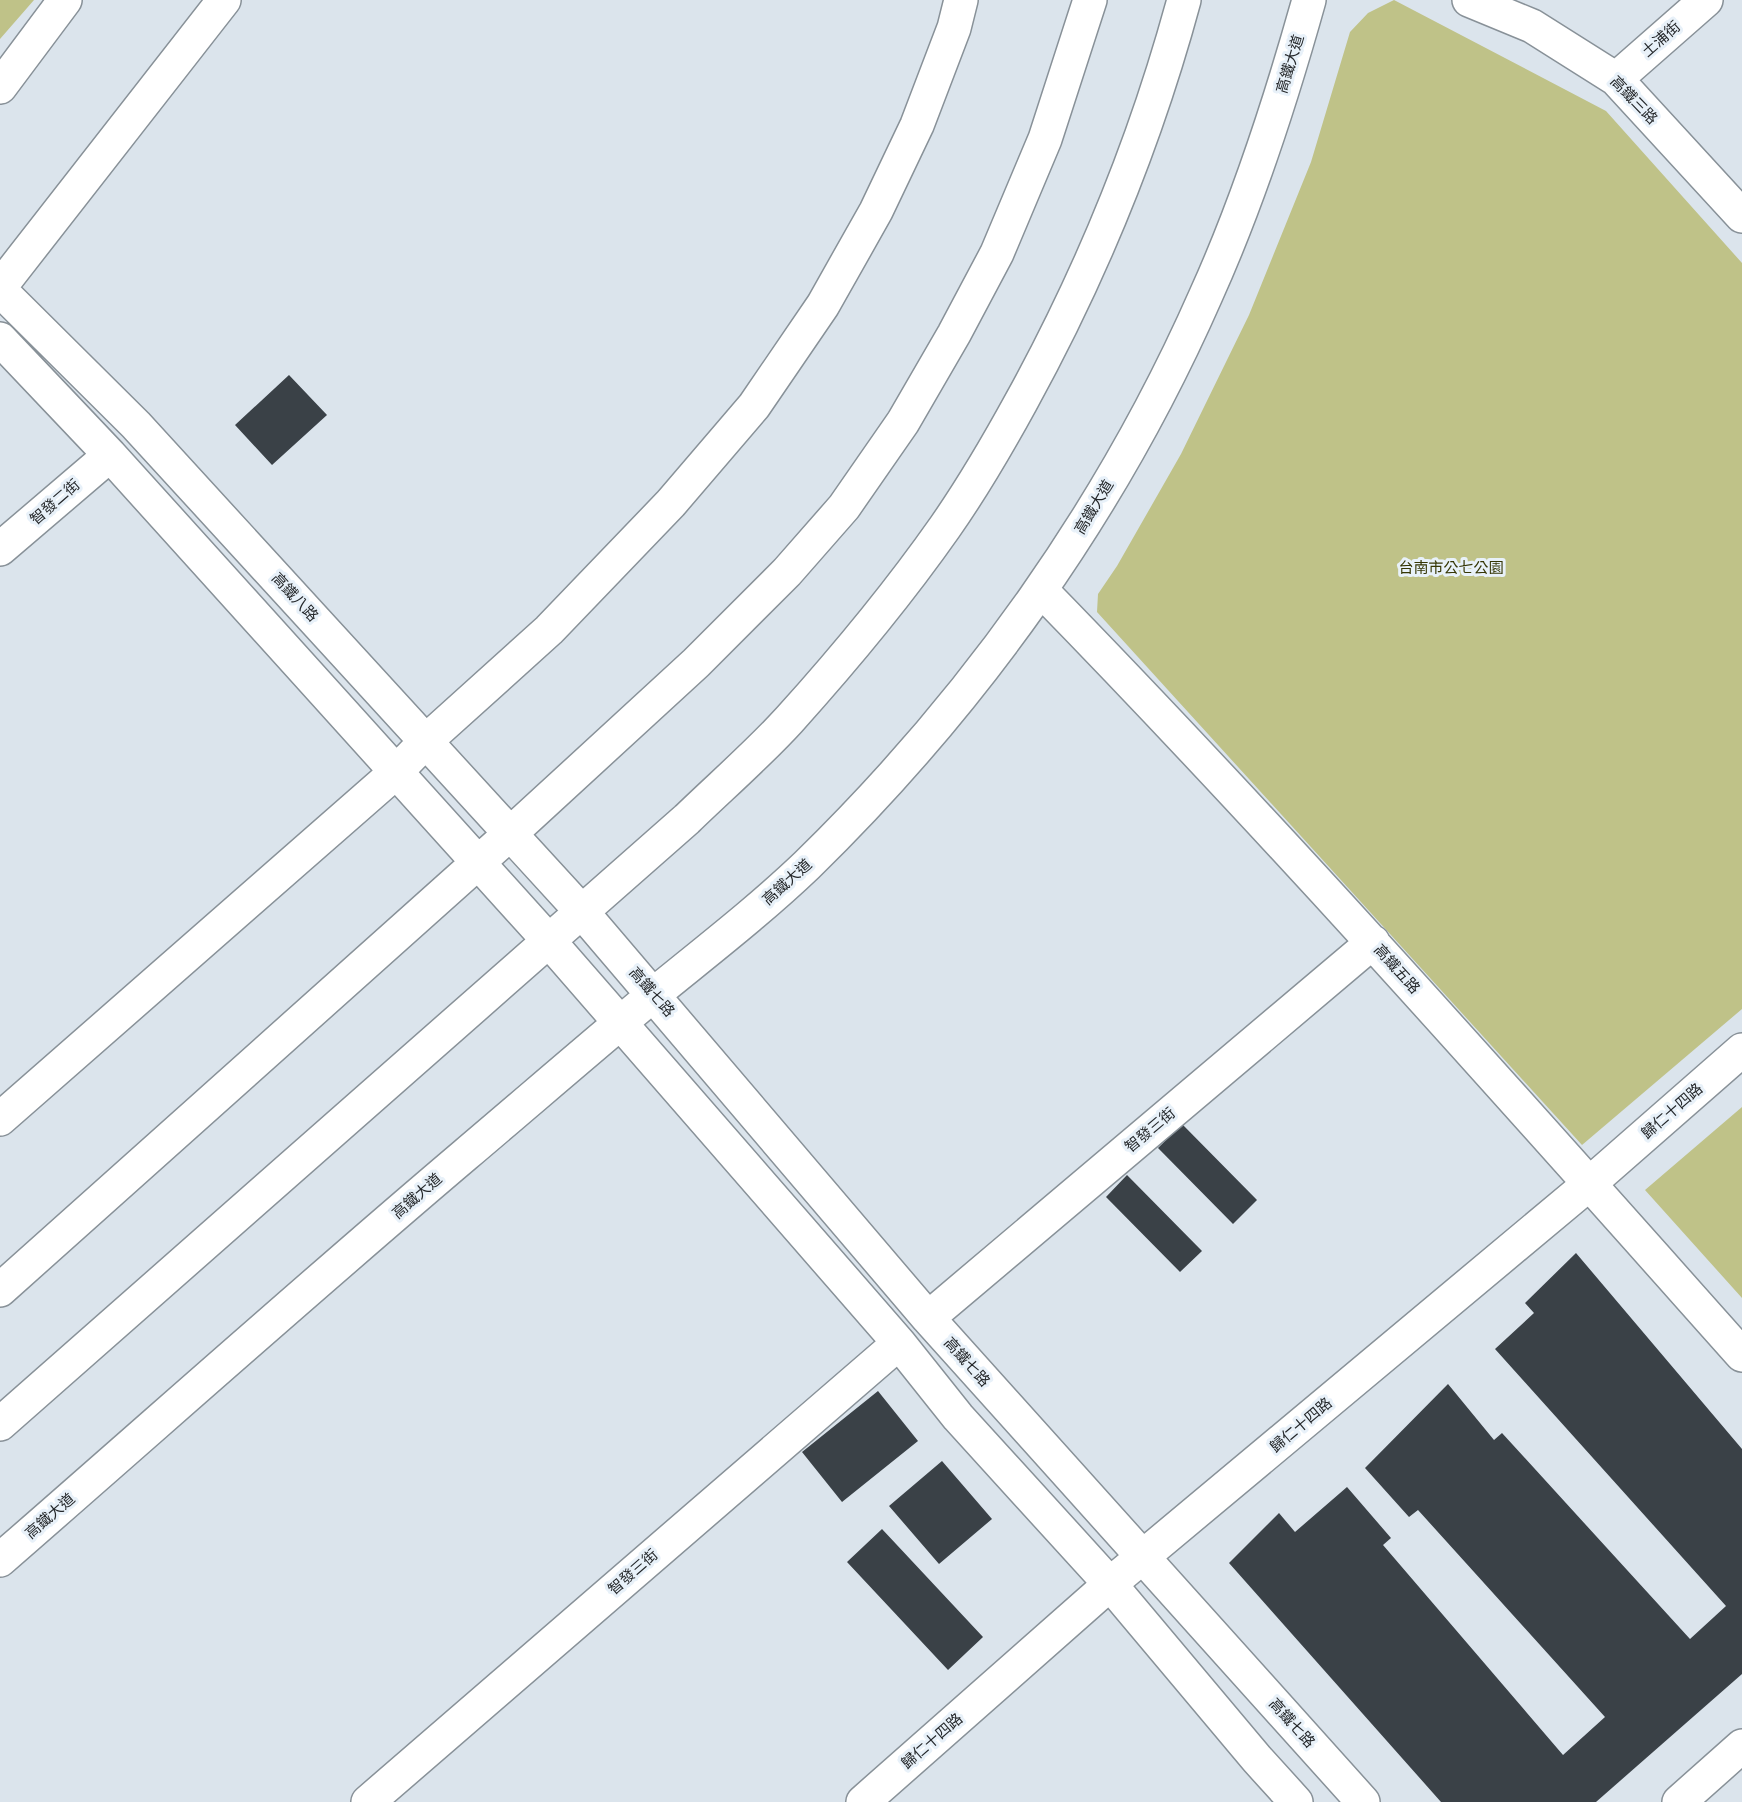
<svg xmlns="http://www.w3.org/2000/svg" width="1742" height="1802" font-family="'Open Sans','Noto Sans TC',sans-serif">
<rect width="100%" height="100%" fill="#dbe4ec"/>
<!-- green -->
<path fill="#bfc288" d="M0,0H34L0,39Z
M1394,0L1606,111L1742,263V1009L1582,1145L1097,612L1098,594L1117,566L1181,454L1249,315L1311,162L1350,32L1368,13Z
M1742,1107V1298L1645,1190Z"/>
<!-- building -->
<path fill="#3a4147" d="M289,375L327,415L272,465L235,425Z
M1182,1124L1257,1200L1233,1224L1158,1148Z
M1127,1175L1202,1251L1180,1272L1106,1197Z
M1576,1253L1742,1449V1674L1596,1802H1441L1229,1563L1279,1513L1295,1532L1347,1487L1391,1538L1383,1545L1563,1755L1605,1717L1418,1510L1409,1517L1365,1468L1448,1384L1494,1440L1502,1433L1690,1639L1726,1606L1495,1349L1534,1313L1525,1303Z
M878,1391L918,1441L842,1502L802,1452Z
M942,1461L992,1519L939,1564L889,1506Z
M882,1529L983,1637L948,1670L847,1562Z"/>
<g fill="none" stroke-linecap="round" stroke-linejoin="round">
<defs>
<path id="minor" d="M1469,0L1532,26L1616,79L1742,216
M1616,79L1706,0
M0,87L65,0
M0,287L224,0
M0,290L136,425L582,912L928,1318L1363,1802
M0,339L110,455L549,941L899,1343L958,1417L1110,1584L1257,1759L1296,1802
M0,549L110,455
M1042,591C1283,838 1512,1097 1742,1355
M0,1119L396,772L427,740L549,630L671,503L754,406L823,305L876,211L917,125L954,28L961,0
M0,1290L511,833L696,663L787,572L844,507L903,422L954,334L997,253L1045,139L1090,0
M928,1318L1373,942
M0,1424L687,819C721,786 757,755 789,720C844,659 898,594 945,527C973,487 998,444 1021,402C1091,275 1146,140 1184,0
M0,1560C155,1425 308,1288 465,1155C531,1099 597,1042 664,986C712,947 762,908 807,865C974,702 1112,509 1206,295C1249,200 1281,100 1309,0
M368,1802L899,1343
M863,1802L1110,1584L1589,1184L1742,1050
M1679,1802L1742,1746"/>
</defs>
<!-- minor casing -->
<use href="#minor" stroke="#889198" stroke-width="36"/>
<!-- minor -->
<use href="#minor" stroke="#fff" stroke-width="33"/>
</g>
<g text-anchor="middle" stroke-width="6" stroke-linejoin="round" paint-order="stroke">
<!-- street labels -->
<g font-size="15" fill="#25282b" stroke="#e8f1f9">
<text transform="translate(1661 39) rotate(-41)" y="5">土浦街</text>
<text transform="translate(1290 64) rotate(-73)" y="5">高鐵大道</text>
<text transform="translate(1634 100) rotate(46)" y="5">高鐵三路</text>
<text transform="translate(55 502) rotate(-41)" y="5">智發二街</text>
<text transform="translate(1094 507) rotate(-59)" y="5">高鐵大道</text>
<text transform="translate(295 597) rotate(47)" y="5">高鐵八路</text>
<text transform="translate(787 882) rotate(-42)" y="5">高鐵大道</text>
<text transform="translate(1397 969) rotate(48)" y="5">高鐵五路</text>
<text transform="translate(652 992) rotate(49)" y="5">高鐵七路</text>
<text transform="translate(1672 1111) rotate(-41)" y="5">歸仁十四路</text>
<text transform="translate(1150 1130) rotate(-40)" y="5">智發三街</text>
<text transform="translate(417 1196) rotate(-41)" y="5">高鐵大道</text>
<text transform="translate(967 1362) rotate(48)" y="5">高鐵七路</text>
<text transform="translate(1301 1425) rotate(-40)" y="5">歸仁十四路</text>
<text transform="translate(50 1516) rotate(-41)" y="5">高鐵大道</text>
<text transform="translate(633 1572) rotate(-41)" y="5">智發三街</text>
<text transform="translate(1292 1723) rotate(48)" y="5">高鐵七路</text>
<text transform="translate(932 1741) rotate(-41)" y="5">歸仁十四路</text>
</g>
<!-- park labels -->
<g font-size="15" fill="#353604" stroke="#e8f1f9">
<text x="1451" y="573">台南市公七公園</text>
</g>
</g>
</svg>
